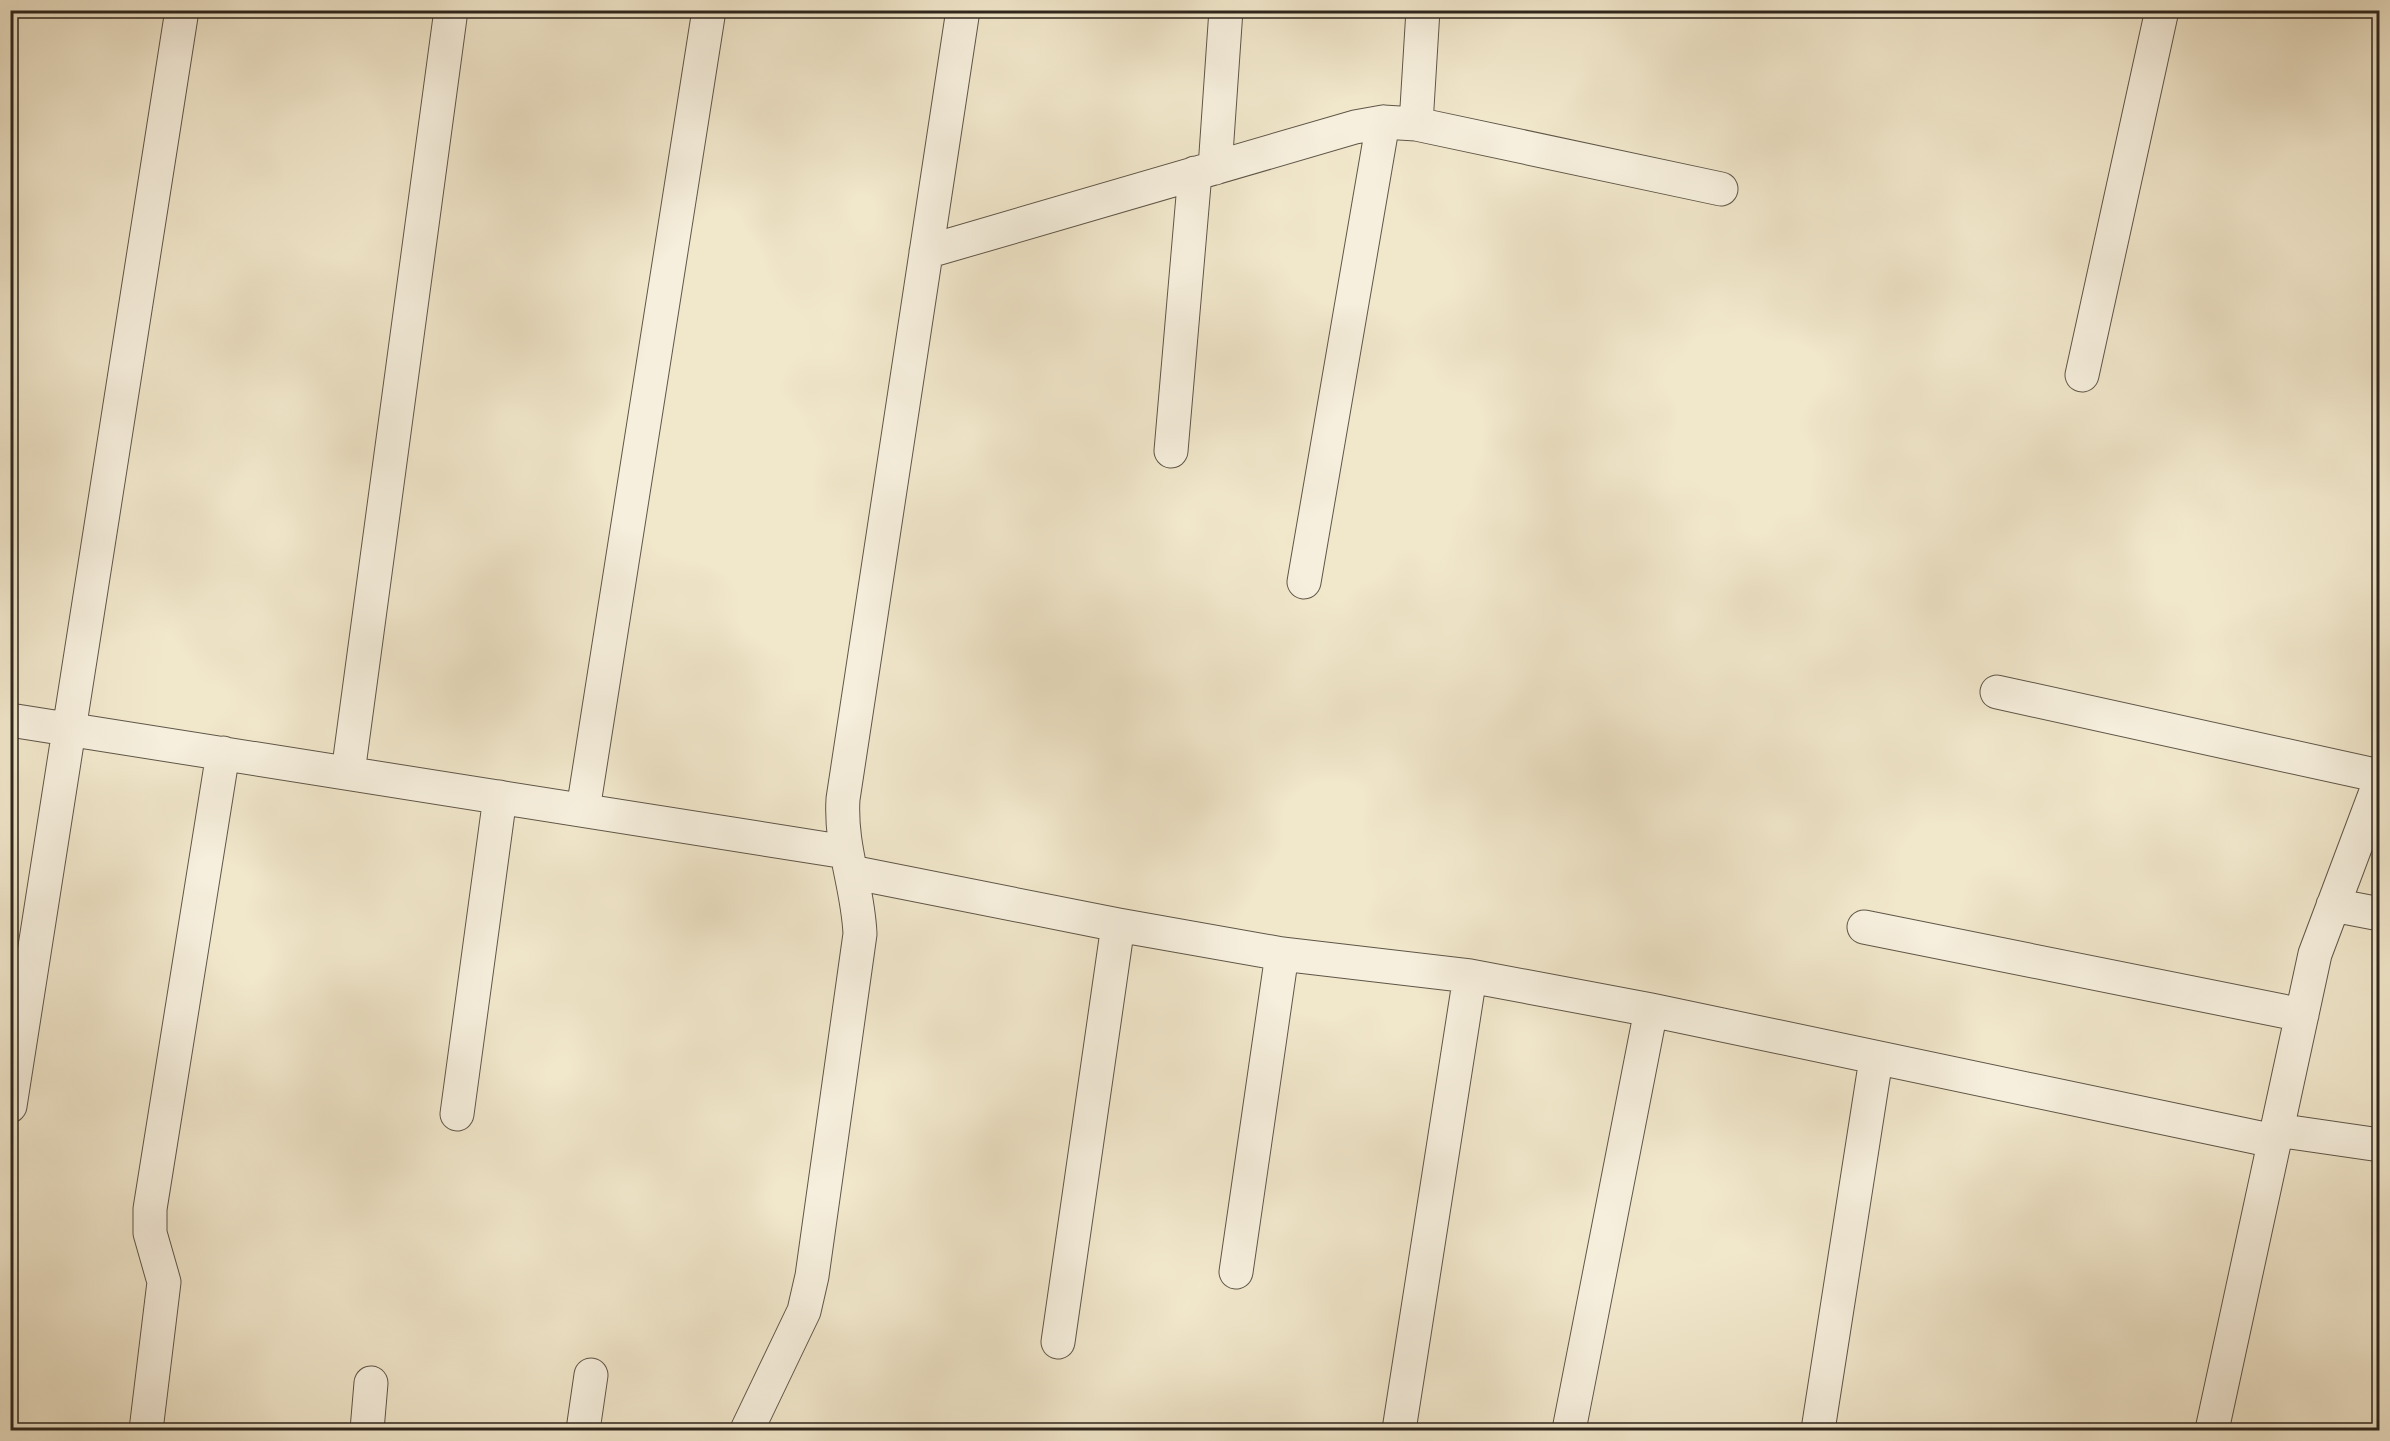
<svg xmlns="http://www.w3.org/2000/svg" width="2390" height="1441" font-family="'EB Garamond',serif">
<rect width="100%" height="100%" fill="#f1e7cb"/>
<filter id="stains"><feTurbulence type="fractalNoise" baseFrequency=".00333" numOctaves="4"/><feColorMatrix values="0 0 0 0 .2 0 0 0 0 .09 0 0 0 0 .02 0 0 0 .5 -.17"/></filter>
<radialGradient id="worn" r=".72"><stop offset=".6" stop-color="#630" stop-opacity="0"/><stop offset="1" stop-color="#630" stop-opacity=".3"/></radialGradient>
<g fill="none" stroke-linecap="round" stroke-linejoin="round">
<defs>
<path id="minor" d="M1416,124L1423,10
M1215,168L1226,10
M926,252L1355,127L1383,122L1416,124L1721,189
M2082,375L2162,10
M1171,451L1195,173
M1304,582L1383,122
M1997,692L2380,776
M10,720L846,852
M348,773L451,10
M583,810L709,10
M851,872L1118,925L1282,954L1470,976L1651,1010L2274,1141
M2333,905L2380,914
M1864,927L2302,1015
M10,1106L182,10
M457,1114L500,797
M2277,1130L2380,1145
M1236,1272L1282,954
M1058,1342L1118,925
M146,1430L164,1282L150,1233V1209L223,753
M367,1430L371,1383
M583,1430L591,1375
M747,1430L804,1311L812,1276L860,934C858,886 840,848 843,799L963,10
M1399,1430L1470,976
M1569,1430L1651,1010
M1818,1430L1876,1059
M2212,1430L2315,954L2380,781"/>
</defs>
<!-- minor casing -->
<use href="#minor" stroke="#5f5648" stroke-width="35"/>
<!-- minor -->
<use href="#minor" stroke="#f6efdd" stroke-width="33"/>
</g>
<!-- margin -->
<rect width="2390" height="1441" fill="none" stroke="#f1e7cb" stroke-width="36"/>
<rect x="12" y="12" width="2366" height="1417" fill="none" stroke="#2e261d" stroke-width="3"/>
<rect x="18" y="18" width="2354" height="1405" fill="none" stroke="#2e261d" stroke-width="1.5"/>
<rect width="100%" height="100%" filter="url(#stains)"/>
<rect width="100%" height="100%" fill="url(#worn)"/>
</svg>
